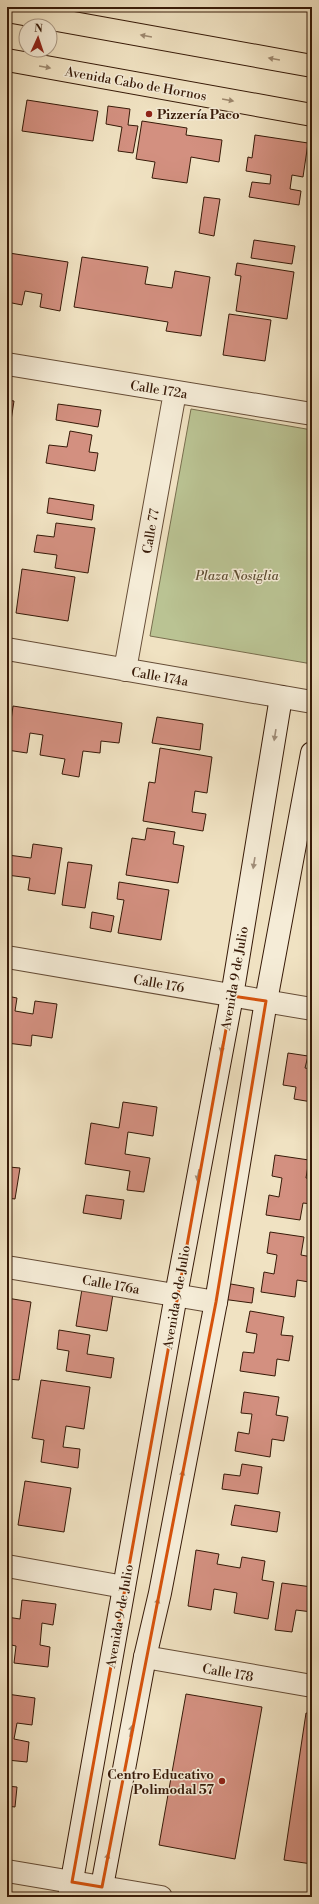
<svg xmlns="http://www.w3.org/2000/svg" width="319" height="1904" font-family="'Libre Bodoni',serif">
<rect width="100%" height="100%" fill="#f0e2c2"/>
<filter id="stains"><feTurbulence type="fractalNoise" baseFrequency=".005" numOctaves="4"/><feColorMatrix values="0 0 0 0 .2 0 0 0 0 .09 0 0 0 0 .02 0 0 0 .5 -.17"/></filter>
<radialGradient id="worn" r=".72"><stop offset=".6" stop-color="#630" stop-opacity="0"/><stop offset="1" stop-color="#630" stop-opacity=".3"/></radialGradient>
<!-- green -->
<path fill="#bac393" stroke="#786e4e" d="M191,409L312,430V664L150,636Z"/>
<!-- building -->
<path fill="#d39080" stroke="#371a08" d="M27,100L98,111L93,141L22,131Z
M108,106L130,109L128,125L138,126L133,153L118,151L122,127L106,124Z
M142,121L187,128L186,135L222,140L219,162L191,157L187,183L152,178L155,162L136,159Z
M255,135L308,143L303,177L292,175L290,189L301,191L299,205L249,197L252,182L270,184L271,175L246,171L248,157L252,158Z
M204,197L220,199L214,236L199,233Z
M254,240L295,246L292,264L251,258Z
M9,253L68,262L60,311L40,307L42,294L25,291L22,305L7,302V268Z
M82,257L148,267L145,284L172,288L175,271L210,277L201,336L166,331L168,322L74,307Z
M237,263L294,272L287,319L236,311L241,276L235,275Z
M229,314L271,320L265,361L223,355Z
M7,400L14,401L10,427H7Z
M58,404L101,410L98,427L56,420Z
M70,431L92,435L89,452L98,453L95,471L46,463L49,445L67,447Z
M49,498L94,505L92,520L47,513Z
M56,523L95,528L88,573L55,568L57,555L34,552L37,535L54,537Z
M22,569L75,577L68,621L16,613Z
M13,706L122,723L119,743L101,741L100,753L83,751L79,777L62,774L65,759L40,755L43,735L30,733L27,753L7,750Z
M157,717L203,724L200,750L152,743Z
M160,748L212,757L207,793L195,791L192,812L206,814L203,831L143,821L149,782L155,783Z
M147,828L175,832L173,844L184,846L178,883L126,875L132,838L145,840Z
M7,840H11L8,855L31,858L33,844L62,848L55,894L28,890L30,878L7,875Z
M68,862L92,865L85,908L62,905Z
M119,882L169,890L161,940L118,933L124,900L117,899Z
M92,912L114,916L111,932L90,928Z
M7,996L17,998L15,1011L33,1014L35,1001L57,1004L52,1038L32,1035L31,1046L7,1043Z
M288,1053L308,1056L305,1068L312,1069V1102L294,1099L296,1087L283,1085Z
M123,1102L157,1107L153,1136L128,1132L125,1154L150,1158L144,1192L127,1190L130,1171L85,1164L91,1123L119,1128Z
M7,1153L11,1154L9,1167L20,1168L15,1199L7,1198Z
M275,1155L309,1160L306,1178L312,1179V1204L303,1203L300,1220L266,1215L269,1195L279,1197L282,1178L272,1176Z
M86,1195L124,1200L121,1219L83,1213Z
M270,1232L304,1237L301,1255L312,1257L309,1282L297,1280L295,1297L261,1292L264,1272L274,1274L277,1255L267,1253Z
M225,1283L254,1288L252,1303L222,1299Z
M82,1289L113,1294L107,1331L76,1326Z
M7,1298L31,1302L19,1380L7,1379Z
M250,1311L284,1317L281,1335L293,1336L289,1361L277,1359L275,1376L240,1371L243,1352L254,1353L257,1334L246,1332Z
M59,1330L90,1335L87,1354L114,1358L111,1378L66,1371L69,1351L57,1349Z
M41,1380L90,1387L84,1429L66,1426L63,1447L80,1449L78,1468L41,1462L44,1440L32,1438Z
M244,1392L279,1397L276,1415L288,1417L284,1441L272,1439L270,1457L235,1451L238,1432L249,1434L252,1414L241,1413Z
M242,1464L262,1467L258,1494L222,1489L224,1474L240,1476Z
M25,1481L71,1488L64,1532L18,1525Z
M235,1505L280,1512L277,1532L231,1525Z
M196,1550L219,1554L217,1564L240,1568L242,1557L265,1561L262,1580L274,1582L268,1619L234,1613L237,1593L214,1589L211,1610L188,1606Z
M282,1583L312,1587V1612L296,1610L292,1632L275,1630Z
M22,1600L56,1604L53,1625L42,1623L40,1645L50,1647L48,1667L14,1663L16,1646L7,1644V1617L20,1619Z
M7,1694L35,1698L32,1725L17,1723L14,1739L29,1742L27,1762L7,1760Z
M186,1694L262,1707L235,1859L159,1845Z
M306,1713L312,1714V1864L284,1860Z
M7,1786L17,1787L15,1807L7,1806Z"/>
<g fill="none" stroke-linecap="round" stroke-linejoin="round">
<defs>
<path id="street" d="M7,364L312,414
M7,649L312,702
M125,670L175,392
M7,957L312,1009
M7,1267L216,1302
M7,1566L124,1587
M145,1657L312,1686
M7,1871L161,1897"/>
<path id="secondary" d="M69,1897L176,1295L232,996L281,697
M100,1897L145,1657L160,1593L216,1302L266,1001L312,753"/>
<path id="primary" d="M7,11L312,66
M7,60L312,115"/>
</defs>
<!-- street casing -->
<use href="#street" stroke="#654c36" stroke-width="24"/>
<!-- secondary casing -->
<use href="#secondary" stroke="#371a08" stroke-width="24"/>
<!-- primary casing -->
<use href="#primary" stroke="#371a08" stroke-width="24"/>
<!-- street -->
<use href="#street" stroke="#f5ecd7" stroke-width="22"/>
<!-- secondary -->
<use href="#secondary" stroke="#f5ecd7" stroke-width="22"/>
<!-- primary -->
<use href="#primary" stroke="#f0e2c2" stroke-width="22"/>
</g>
<!-- one-way arrows -->
<defs><path id="oneway-solid" d="M-6-.8H1V-3.2L6.5 0L1 3.2V.8H-6Z"/></defs>
<g fill="#9d886e">
<use href="#oneway-solid" transform="translate(146 36) rotate(-170)"/>
<use href="#oneway-solid" transform="translate(274 59) rotate(-170)"/>
<use href="#oneway-solid" transform="translate(45 67) rotate(10)"/>
<use href="#oneway-solid" transform="translate(228 100) rotate(10)"/>
</g>
<g fill="#a08e7a">
<use href="#oneway-solid" transform="translate(275 735) rotate(99)"/>
<use href="#oneway-solid" transform="translate(254 863) rotate(99)"/>
<use href="#oneway-solid" transform="translate(222 1047) rotate(101)"/>
<use href="#oneway-solid" transform="translate(198 1175) rotate(101)"/>
<use href="#oneway-solid" transform="translate(182 1476) rotate(-79)"/>
<use href="#oneway-solid" transform="translate(157 1604) rotate(-77)"/>
<use href="#oneway-solid" transform="translate(131 1731) rotate(-79)"/>
<use href="#oneway-solid" transform="translate(107 1859) rotate(-79)"/>
</g>
<!-- marked area -->
<path fill="none" stroke="#d6530c" stroke-width="3" stroke-linejoin="round" d="M232,996L266,1001L216,1302L102,1887L72,1882Z"/>
<!-- markers -->
<g fill="#8f2418" stroke="#f5ecd7" stroke-width="1.5">
<circle cx="149" cy="114" r="4"/>
<circle cx="222" cy="1781" r="4"/>
</g>
<g text-anchor="middle" stroke-width="3" stroke-linejoin="round" paint-order="stroke">
<!-- street labels -->
<g font-size="13" fill="#371a08" stroke="#f5ecd7">
<text transform="translate(136 83) rotate(10)" y="5">Avenida Cabo de Hornos</text>
<text transform="translate(159 389) rotate(9)" y="5">Calle 172a</text>
<text transform="translate(150 531) rotate(-80)" y="5">Calle 77</text>
<text transform="translate(160 676) rotate(10)" y="5">Calle 174a</text>
<text transform="translate(234 978) rotate(-80)" y="5">Avenida 9 de Julio</text>
<text transform="translate(159 983) rotate(10)" y="5">Calle 176</text>
<text transform="translate(111 1284) rotate(10)" y="5">Calle 176a</text>
<text transform="translate(176 1297) rotate(-80)" y="5">Avenida 9 de Julio</text>
<text transform="translate(119 1616) rotate(-80)" y="5">Avenida 9 de Julio</text>
<text transform="translate(228 1672) rotate(10)" y="5">Calle 178</text>
</g>
<!-- poi labels -->
<g font-size="13" font-weight="bold" fill="#371a08" stroke="#f5ecd7" text-anchor="start">
<text x="157" y="119">Pizzería Paco</text>
<text x="214" y="1779" text-anchor="end">Centro Educativo<tspan x="214" dy="15">Polimodal 57</tspan></text>
</g>
<!-- park labels -->
<g font-size="13" font-style="italic" fill="#5e4d32" stroke="#f5ecd7">
<text x="237" y="580">Plaza Nosiglia</text>
</g>
</g>
<!-- margin -->
<rect width="319" height="1904" fill="none" stroke="#f0e2c2" stroke-width="24"/>
<rect x="8" y="8" width="303" height="1888" fill="none" stroke="#371a08" stroke-width="2"/>
<rect x="12" y="12" width="295" height="1880" fill="none" stroke="#371a08"/>
<!-- north arrow -->
<g transform="translate(38 38) rotate(3)"><circle r="19" fill="#f5ecd7" stroke="#a99884"/>
<path d="M0-3L7 15L0 10L-7 15Z" fill="#8f2418"/>
<text y="-6" font-size="11" font-weight="bold" text-anchor="middle" fill="#371a08">N</text>
</g>
<rect width="100%" height="100%" filter="url(#stains)"/>
<rect width="100%" height="100%" fill="url(#worn)"/>
</svg>
